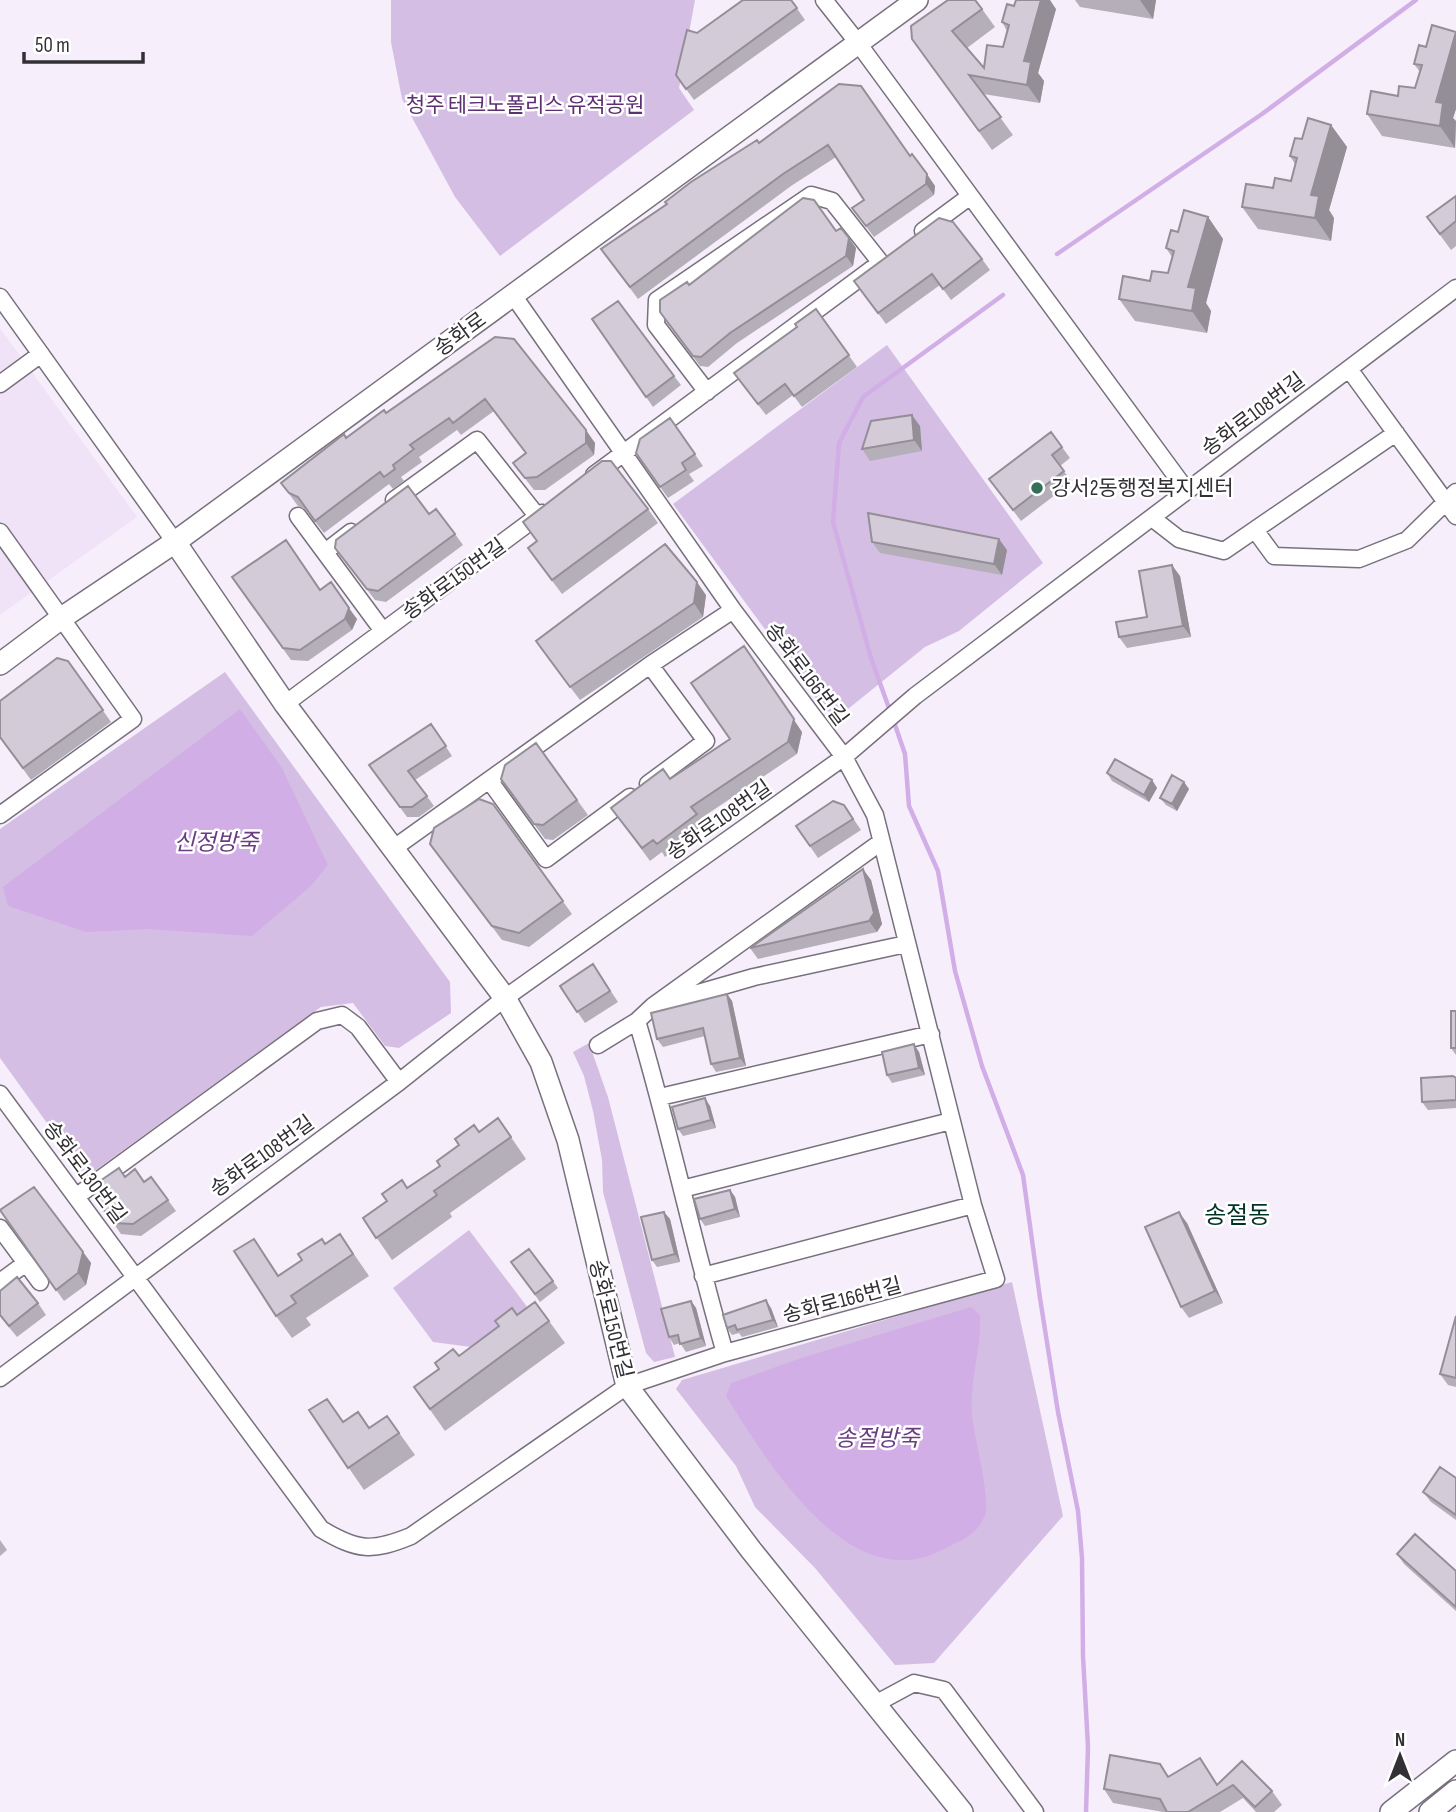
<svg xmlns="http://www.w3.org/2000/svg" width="1456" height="1812" font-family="'Sofia Sans Condensed','Noto Sans KR',sans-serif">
<rect width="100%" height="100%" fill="#f7eefc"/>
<!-- built -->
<path fill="#f0e3f8" d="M0,328L137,517L0,615Z"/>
<!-- green -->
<path fill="#d5bee3" d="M391,0H695L679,88L694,110L500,256L455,197L402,99L391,42Z
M887,345L1043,563L959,631L925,647L843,713L825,711L673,504Z
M225,672L450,982L451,1013L399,1048L385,1046L353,1003L321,1007L86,1177L0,1058V829Z
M589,1043L608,1097L675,1357L654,1362L646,1353L603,1192L602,1160L593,1111L584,1076L573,1052Z
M469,1230L537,1320L494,1350L433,1342L393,1288Z
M1012,1282L1063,1516L934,1663L895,1665L815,1568L755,1507L736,1466L676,1389L682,1380Z"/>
<!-- water -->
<path fill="#d2aee7" d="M240,709L282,768L328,865L311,886L252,936L147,929L86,932L8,906L3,887Z
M971,1307L980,1315C982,1348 969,1381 972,1415C974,1436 991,1499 985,1515C977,1536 961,1540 942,1550C849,1599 766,1460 726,1396L731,1383L801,1358Z"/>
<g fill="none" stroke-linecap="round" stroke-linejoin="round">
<!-- stream -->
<path stroke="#d2aee7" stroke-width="4.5" d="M1057,254L1262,114L1416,0
M890,711L871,658L833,522L839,443L863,397L1003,295
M893,719L905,754L909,806L938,871L955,971L982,1066L1023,1175L1040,1298L1058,1412L1078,1511L1082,1558L1083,1656L1088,1747L1086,1812"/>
<defs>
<path id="street" d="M824,0L858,43L1187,491
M923,231L969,197
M0,297L175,542
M1349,369L1456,516
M0,384L41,354
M707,392L656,325L657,300L811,195L832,201L881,263
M594,475L872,269
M394,500L477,440L538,517
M298,516L383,631
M1152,518L1179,539L1224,551L1396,433
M1255,530L1274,556L1359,559L1407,540L1456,492
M0,532L133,719L0,815
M325,552L351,532
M285,704L542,513
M489,780L546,859L630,797
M648,784L706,741L650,665
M394,848L650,665L733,610
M667,1002L754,977L906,944
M637,1021C670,1131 693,1243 725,1353
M598,1045L637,1021L653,1006L881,842
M0,1094L321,1529C358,1551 372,1552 411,1536L627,1386L725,1353L996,1279L973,1205L875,815L844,757L733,610L513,295
M660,1097L931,1034
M682,1189L951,1121
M77,1196L317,1021L342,1015L358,1027L399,1082
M0,1228L40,1282
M703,1276L973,1205
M0,1282L26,1263
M0,1378L399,1082L505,998L844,757L915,696L1456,288
M875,1704L914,1683L944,1690L1035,1812"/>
<path id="secondary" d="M175,542L285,704L505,998L541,1062L568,1140L627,1386L751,1550L962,1812
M0,664L60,619L175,542L917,0
M1391,1812L1456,1761
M1430,1812L1456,1791"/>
</defs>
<!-- street casing -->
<use href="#street" stroke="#78707c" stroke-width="19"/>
<!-- secondary casing -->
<use href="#secondary" stroke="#78707c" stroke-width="24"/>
<!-- street -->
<use href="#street" stroke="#fff" stroke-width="16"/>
<!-- secondary -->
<use href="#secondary" stroke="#fff" stroke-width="21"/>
</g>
<!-- wall -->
<path fill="#b5afba" d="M791,0L805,20L694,100L676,75L697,33Z
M1075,0H1156L1153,19L1080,7Z
M1014,6L1056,9L1038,73L1044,81L1040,103L983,94L1013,135L992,150L912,39L982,9L995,27L967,48L984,68L1003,47L1007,31L1002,22Z
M1456,32V109L1453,118L1456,121L1455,148L1382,136L1367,114L1398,96L1415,88L1420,72L1414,64L1426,47Z
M839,84L910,156L935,186L934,195L874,237L852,208L864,200L836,157L791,186L638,299L609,260L759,143Z
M1331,125L1347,147L1329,210L1334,218L1331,241L1258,229L1242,207L1273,188L1291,181L1295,164L1290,156L1302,139Z
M1456,196V246L1451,250L1427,217Z
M1208,217L1223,239L1206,303L1211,311L1207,333L1135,321L1119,299L1150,281L1168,273L1172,257L1166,248L1178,232Z
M836,231L856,248L853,266L737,343L708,367L700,366L667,322L689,285Z
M982,259L990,270L951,300L940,285L886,324L854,281Z
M816,309L857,367L802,407L793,395L766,415L734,373L797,327Z
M592,319L674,376L681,385L653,407Z
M495,337L595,443L594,455L545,490H534L513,463L526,453L494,411L461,435L457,430L419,457L422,462L401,477L404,481L393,489L389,484L324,533L306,510L298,506L281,483L346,438L386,413Z
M670,418L703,466L689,474L694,481L668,498L636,453Z
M920,426L922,451L870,461L862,449Z
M1062,447L1070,458L1060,466L1072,482L1021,521L989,479Z
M648,509L658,523L562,594L538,562L537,541L523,522Z
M429,514L455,534L463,545L386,602L375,600L335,548Z
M872,542L1007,550L1002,575L880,553Z
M1180,576L1191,637L1127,648L1119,637L1147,617Z
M232,577L320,590L357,619L352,630L308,661L291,660Z
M706,595L703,617L580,700L545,654Z
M68,661L111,722L31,780L0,737Z
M431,724L452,756L415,780L434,806L419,817H407L369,765Z
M802,732L797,754L700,819L705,827L665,857L662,852L650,861L620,820L670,779Z
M536,743L588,815L553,840L545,839L501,779Z
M1107,773L1152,780L1157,788L1149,802L1112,781Z
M1189,789L1177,811L1166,805L1160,798Z
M493,804L572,914L529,947L502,940L430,844Z
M844,805L861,830L818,858L796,826Z
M871,880L882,924L877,932L758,959L750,948Z
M593,964L618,1002L585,1023L560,986Z
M727,994L732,1001L746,1066L716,1072L711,1064L705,1036L663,1047L657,1039Z
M1456,1011V1055L1451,1048Z
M919,1052L925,1075L892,1083L887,1075Z
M1456,1078V1108L1428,1110L1422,1102Z
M710,1106L716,1128L683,1136L678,1129Z
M498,1118L526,1159L450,1213L452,1217L392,1260L363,1218L440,1166L479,1132Z
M125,1177L144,1182L151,1177L176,1211L141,1236L121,1234L94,1196Z
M730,1190L735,1197L740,1217L705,1226L700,1219Z
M0,1210L83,1252L91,1263L86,1285L64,1301Z
M670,1219L680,1262L657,1267L652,1260Z
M1187,1223L1223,1303L1189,1318L1181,1307Z
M340,1234L369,1276L306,1318L311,1325L292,1338L276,1316L269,1261L279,1276Z
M529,1249L558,1288L540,1302L511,1262Z
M0,1291L38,1303L46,1315L17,1337L0,1316Z
M691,1301L696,1308L706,1346L686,1352L680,1343L674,1345L669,1337Z
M771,1308L778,1327L742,1337L739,1333L732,1335L727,1328Z
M517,1315L549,1321L565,1343L445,1431L414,1387Z
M1456,1316V1387L1448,1385L1440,1374Z
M309,1410L343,1422L369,1428L387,1416L415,1455L364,1490Z
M1456,1478V1520L1431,1502L1423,1492Z
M0,1540L7,1550L0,1556Z
M1397,1554L1456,1571V1611L1404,1564Z
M1200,1758L1218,1785L1242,1761L1272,1791L1282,1805L1274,1812H1256L1243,1798L1220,1812H1163L1113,1803L1104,1789L1160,1764L1169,1777Z"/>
<!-- shaded-wall -->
<path fill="#948e97" d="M1041,0H1050L1056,9L1038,73L1044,81L1040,103L1027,85L1024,61Z
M1140,0H1156L1153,19Z
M1456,32V109L1453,118L1456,121L1455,148L1440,126L1436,102Z
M1331,125L1347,147L1329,210L1334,218L1331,241L1315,218L1311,195Z
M927,174L935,186L934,195L926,184Z
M1208,217L1223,239L1206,303L1211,311L1207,333L1192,311L1188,287Z
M849,238L856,248L853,266L846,256Z
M912,415L920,426L922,451L914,440Z
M586,430L595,443L594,455L586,443Z
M999,539L1007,550L1002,575L994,564Z
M1172,565L1180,576L1191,637L1183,626Z
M697,582L706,595L703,617L694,603Z
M349,608L357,619L352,630L345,619Z
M753,658L802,732L797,754L788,742Z
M1152,780L1157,788L1149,802L1144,795Z
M1184,782L1189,789L1177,811L1172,804Z
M863,869L871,880L882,924L877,932L869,921Z
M727,994L732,1001L746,1066L740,1058Z
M914,1044L919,1052L925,1075L919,1068Z
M705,1098L710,1106L716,1128L711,1120Z
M730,1190L735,1197L740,1217L735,1209Z
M664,1212L670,1219L680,1262L675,1254Z
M1179,1212L1187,1223L1223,1303L1215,1291Z
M83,1252L91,1263L86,1285L78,1273Z
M766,1300L771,1308L778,1327L773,1320Z
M691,1301L696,1308L706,1346L701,1338Z"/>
<!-- building -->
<path fill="#d3cbd8" stroke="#948e97" stroke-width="2" d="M743,0H791L797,8L686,89L676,75L687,30L697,33Z
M948,0H975L982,9L952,31L984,68L987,45L1003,47L1009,25L1002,22L1007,4L1014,6L1016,0H1041L1024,61L1031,62L1027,85L969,75L1001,117L979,131L912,39L911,26Z
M1432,25L1456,32L1436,102L1443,103L1440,126L1367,114L1371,91L1398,96L1399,86L1415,88L1422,65L1414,64L1419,45L1426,47Z
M839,84L861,86L910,156L912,154L927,174L926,184L866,226L852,208L864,200L828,145L783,174L630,287L601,249L667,204L665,202L691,182L757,140L759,143Z
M1308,118L1331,125L1311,195L1319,196L1315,218L1242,207L1246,184L1273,188L1275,178L1291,181L1297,158L1290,156L1295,138L1302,139Z
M1456,196V221L1440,234L1427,217Z
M803,198L814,200L836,231L841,228L849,238L846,256L730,333L701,357L693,356L660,312V300L687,282L689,285Z
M1184,210L1208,217L1188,287L1196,288L1192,311L1119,299L1123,276L1150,281L1152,271L1168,273L1174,251L1166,248L1171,230L1178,232Z
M939,218L953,222L982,259L943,289L932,274L878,313L854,281Z
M618,301L674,376L646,397L592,319Z
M816,309L849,355L794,396L785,384L758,404L734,373L797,327L795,324Z
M495,337L514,339L586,430V443L537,477L525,478L513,463L526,453L485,399L453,423L449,418L410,445L414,449L393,465L395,469L384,477L380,472L315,521L298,497L289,493L281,483L344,434L346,438L384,410L386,413Z
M912,415L914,440L862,449L871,421Z
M670,418L695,454L682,463L686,470L660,487L636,453L640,439Z
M1051,432L1062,447L1052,455L1064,471L1013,510L989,479Z
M602,461H611L648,509L552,580L528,548L537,541L523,522Z
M408,486L429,514L436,509L455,534L378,591L367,589L335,548L336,540Z
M868,513L999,539L994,564L872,542Z
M286,540L320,590L331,582L349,608L345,619L300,650L283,648L232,577Z
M665,544L697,582L694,603L570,687L536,641Z
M1172,565L1183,626L1119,637L1116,622L1147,617L1139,571Z
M744,646L794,719L788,742L691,807L697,814L657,844L653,840L642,848L611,808L663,769L670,779L730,739L691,683Z
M57,658L68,661L103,710L23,768L0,737V701Z
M431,724L446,746L408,771L427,796L412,807H400L369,765Z
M536,743L577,800L543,825L534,824L501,779L505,765Z
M1115,759L1152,780L1144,795L1107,773Z
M1172,775L1184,782L1172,804L1160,798Z
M479,799L493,804L563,901L519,933L492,926L430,844L434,828Z
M833,801L844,805L853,819L810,846L796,826Z
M863,869L874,913L869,921L750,948Z
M593,964L610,991L577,1012L560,986Z
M727,994L740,1058L711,1064L703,1028L657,1039L651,1013Z
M1451,1011H1456V1048H1451Z
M914,1044L919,1068L887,1075L882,1052Z
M1453,1076L1456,1078V1100L1422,1102L1421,1078Z
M705,1098L711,1120L678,1129L672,1107Z
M498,1118L511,1137L434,1191L437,1195L376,1238L363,1218L387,1201L382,1194L402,1180L407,1188L440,1166L437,1161L459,1145L455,1139L474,1125L479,1132Z
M119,1168L125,1177L135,1169L144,1182L151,1177L168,1200L133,1224L113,1223L94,1196L97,1183Z
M34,1187L83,1252L78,1273L56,1290L0,1210Z
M730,1190L735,1209L700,1219L694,1199Z
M664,1212L675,1254L652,1260L641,1217Z
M1179,1212L1215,1291L1181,1307L1145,1227Z
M340,1234L353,1254L291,1296L296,1303L276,1316L234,1251L254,1239L278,1276L302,1260L298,1254L322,1239L325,1244Z
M529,1249L553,1281L535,1294L511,1262Z
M17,1277L38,1303L9,1326L0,1315V1291Z
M766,1300L773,1320L737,1330L735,1325L727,1328L723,1315Z
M691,1301L701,1338L680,1344L678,1335L669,1337L661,1309Z
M535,1302L549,1321L430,1409L414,1387L439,1369L435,1363L453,1349L459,1356L499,1326L495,1321L512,1308L517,1315Z
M1456,1316V1378L1440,1374Z
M327,1399L343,1422L358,1412L369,1428L387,1416L399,1433L348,1468L309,1410Z
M1440,1467L1456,1478V1515L1423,1492Z
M1415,1534L1456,1571V1607L1397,1554Z
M1110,1755L1160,1764L1168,1777L1200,1758L1217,1785L1242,1761L1272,1791L1255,1807L1233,1785L1188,1812H1167L1160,1799L1104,1789Z"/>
<!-- markers -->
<circle fill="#336f59" stroke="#fff" stroke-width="2.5" cx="1037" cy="488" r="7"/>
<g text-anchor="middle" stroke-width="5" stroke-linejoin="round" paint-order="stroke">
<!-- park labels -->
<g font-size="21" fill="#5c2f73" stroke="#fff">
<text x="525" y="112">청주 테크노폴리스 유적공원</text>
</g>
<!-- street labels -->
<g font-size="21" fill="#333035" stroke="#fff">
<text transform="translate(460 334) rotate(-36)" y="7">송화로</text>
<text transform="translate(1253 414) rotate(-37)" y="7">송화로108번길</text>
<text transform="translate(454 579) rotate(-36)" y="7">송화로150번길</text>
<text transform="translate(807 674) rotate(53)" y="7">송화로166번길</text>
<text transform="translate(719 820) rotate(-35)" y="7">송화로108번길</text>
<text transform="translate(262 1156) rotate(-36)" y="7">송화로108번길</text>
<text transform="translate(85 1172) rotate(53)" y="7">송화로130번길</text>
<text transform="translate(842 1300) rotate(-15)" y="7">송화로166번길</text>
<text transform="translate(611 1319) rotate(76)" y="7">송화로150번길</text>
</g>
<!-- poi labels -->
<g font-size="21" fill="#333035" stroke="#fff" text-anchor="start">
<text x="1051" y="495">강서2동행정복지센터</text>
</g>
<!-- water labels -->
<g font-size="23" font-style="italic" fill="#6a3d81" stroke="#fff">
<text x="216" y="850">신정방죽</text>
<text x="877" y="1446">송절방죽</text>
</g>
<!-- quarter labels -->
<g font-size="24" fill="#003526" stroke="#fff">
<text x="1237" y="1223">송절동</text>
</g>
</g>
<!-- north arrow -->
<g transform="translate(1400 1756)" stroke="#ffffff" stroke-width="5" paint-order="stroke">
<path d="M0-5L12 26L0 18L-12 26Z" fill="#333035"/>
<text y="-10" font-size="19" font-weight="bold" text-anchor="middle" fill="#333035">N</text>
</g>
<!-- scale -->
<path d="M24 52v10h119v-10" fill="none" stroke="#333035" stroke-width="3.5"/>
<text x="35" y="52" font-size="21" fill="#333035" stroke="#ffffff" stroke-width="5" paint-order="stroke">50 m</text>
</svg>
